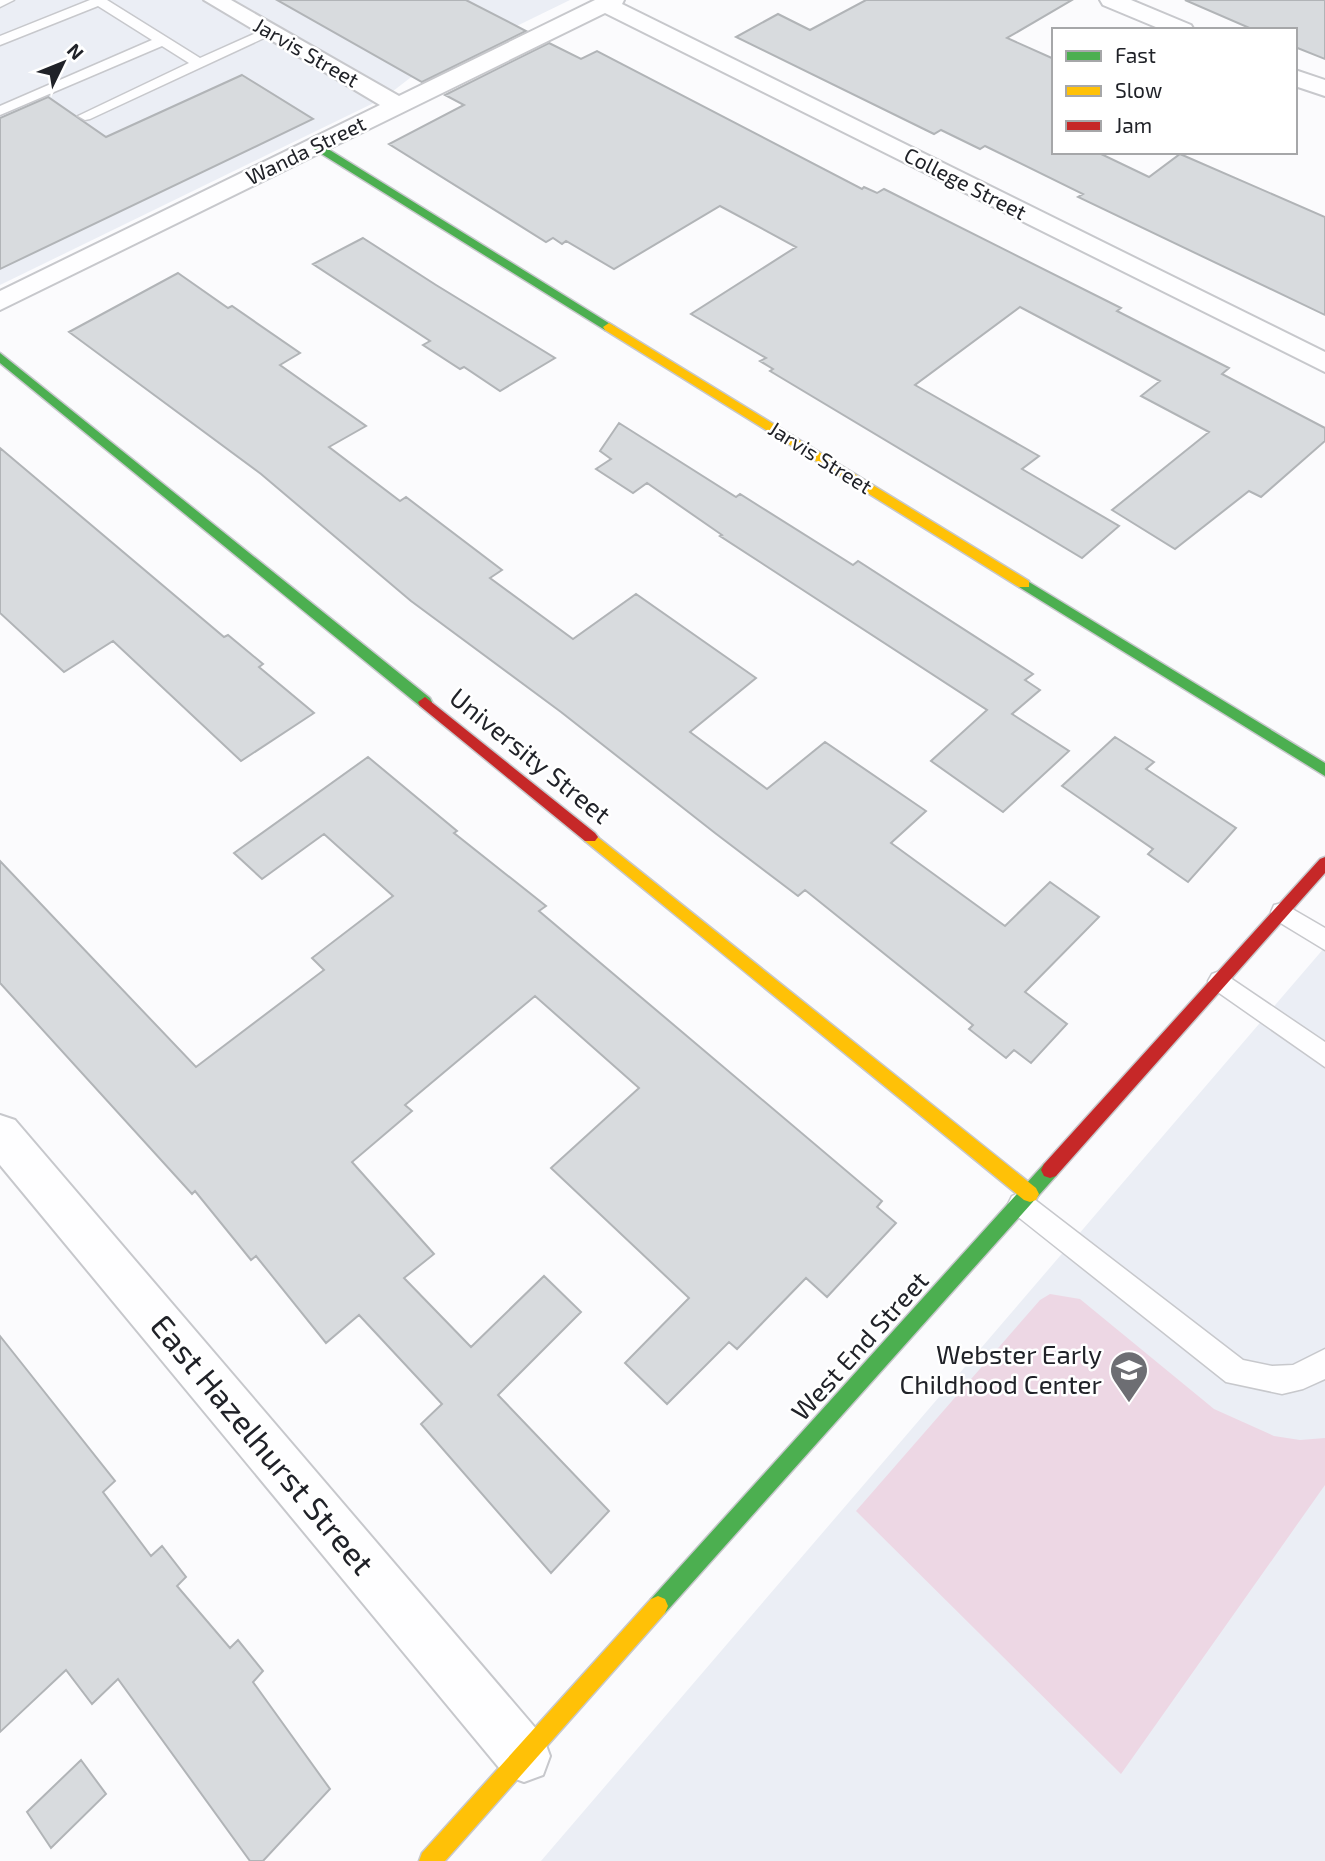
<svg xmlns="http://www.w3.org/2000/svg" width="1325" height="1861" font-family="'Exo 2',sans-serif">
<rect width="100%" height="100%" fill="#fbfbfd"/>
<!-- built -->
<path fill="#ebeef5" d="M0,0H570L410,78L384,98L0,285Z
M1325,947V1861H541Z"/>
<!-- green -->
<path fill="#edd7e4" d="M1050,1294L1080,1299L1214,1409L1274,1436L1300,1440L1325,1438V1485L1121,1774L856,1511L1040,1300Z"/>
<!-- building -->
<path fill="#d8dbde" stroke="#b1b4b7" stroke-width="2" d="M277,0H466L526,31L422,82Z
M866,0H1072L1007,38L1054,59V152H1097L1149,177L1180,154L1325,217V315L1078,197L1083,194L985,146L980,149L941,130L934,134L736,37L778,14L810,30Z
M1185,0H1325V59L1295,47V30H1254Z
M549,43L581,59L597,51L862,189L864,187L877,193L884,189L1121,308L1117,311L1229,368L1222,374L1325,428V441L1261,497L1249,491L1175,549L1112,510L1209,432L1141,396L1160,381L1020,307L915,385L1039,456L1022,469L1119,526L1082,558L770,371L773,369L760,361L766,358L691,314L796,247L720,206L614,269L566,241L562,244L553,238L546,242L389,144L464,105L445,95Z
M242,75L313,119L0,269V118L48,97L106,137Z
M363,238L436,285L555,358L500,391L464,367L460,369L423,345L430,341L313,264Z
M178,273L228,308L232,306L300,353L280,365L366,426L329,447L400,501L406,497L502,570L490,578L573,639L636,594L756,678L690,732L767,789L825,742L926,811L891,843L1005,926L1050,882L1099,917L1025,992L1067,1024L1031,1063L1014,1050L1006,1058L969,1029L973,1025L805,890L798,896L715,833L561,712L411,601L261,474L69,332Z
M619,423L736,497L740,494L853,565L858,561L1033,674L1025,680L1040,690L1012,714L1069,751L1003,812L931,761L987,710L720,536L722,535L647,483L633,493L596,469L611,459L600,451Z
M0,448L224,637L228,635L263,664L259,667L314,713L241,761L113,641L64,672L0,613Z
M1115,737L1154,762L1146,769L1236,828L1188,882L1148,854L1153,849L1062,786Z
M368,757L457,831L454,833L546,906L539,911L882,1201L877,1207L896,1223L827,1297L806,1278L737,1349L729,1342L667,1404L625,1363L689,1298L551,1168L639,1088L535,996L405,1105L412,1111L352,1162L434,1254L404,1278L471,1347L544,1276L581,1312L498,1395L609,1511L551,1573L421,1424L442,1404L359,1315L326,1343L256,1256L251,1260L195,1191L192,1194L0,983V861L196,1067L324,970L312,958L393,896L324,834L262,879L234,853Z
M0,1336L115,1481L103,1492L151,1556L162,1546L186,1577L177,1586L230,1648L238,1640L263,1671L253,1682L330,1789L263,1861H250L118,1679L92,1704L66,1670L0,1732Z
M81,1760L106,1794L51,1848L27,1812Z"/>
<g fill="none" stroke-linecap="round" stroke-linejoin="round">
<defs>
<path id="lane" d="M0,0H14L0,7Z
M90,0H107L200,58L265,29L277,32L90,119L85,120L78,116L189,63L162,46L0,115V106L152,40L98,6L0,45V36Z
M1282,903L1325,928V950L1274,919L1271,912L1274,905Z
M1220,971L1325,1042V1067L1212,988L1208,981L1212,974Z
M1021,1192L1030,1196L1243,1360L1272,1366L1293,1365L1325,1349V1379L1303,1389L1282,1394L1226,1382L1012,1212L1008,1204L1012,1196Z"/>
<path id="street" d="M204,0H231L399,96L595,0H624L622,4L1325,352V372L605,13L0,310V291L380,105Z
M1100,0H1131L1191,25L1194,30H1163L1103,5Z
M1295,70L1325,80V96L1295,86Z
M0,1115L15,1120L543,1737L550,1756L543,1775L524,1782L505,1775L0,1165Z"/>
<path id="fast" d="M312,144H320L615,327L609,331L605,330L312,148Z
M0,353L430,698L432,702L430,706H420L0,363Z
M1024,579L1325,763V776L1019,587V581Z
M1050,1162L1056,1164L1059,1170L1056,1176L665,1613L658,1616L651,1613L648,1606L651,1599L1044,1164Z"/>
<path id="slow" d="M609,323L1029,581V587H1019L605,330L603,327Z
M590,831L1036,1188L1039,1194L1036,1200L1030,1202L1024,1200L585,841L582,837L585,833Z
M658,1596L665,1599L668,1606L665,1613L445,1861H419L422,1853L651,1599Z"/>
<path id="jam" d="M425,697L595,833L598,837L595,841H585L420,706L418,702Z
M1325,857V873L1056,1176L1050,1178L1044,1176L1041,1170L1044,1164L1320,859Z"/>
</defs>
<!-- lane casing -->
<use href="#lane" stroke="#c7c8cc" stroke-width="3"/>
<!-- street casing -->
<use href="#street" stroke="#c7c8cc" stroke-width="4"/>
<!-- fast casing -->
<use href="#fast" stroke="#c7c8cc" stroke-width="3"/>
<!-- slow casing -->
<use href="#slow" stroke="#c7c8cc" stroke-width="3"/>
<!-- jam casing -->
<use href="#jam" stroke="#c7c8cc" stroke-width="3"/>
<!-- lane -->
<use href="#lane" fill="#fefeff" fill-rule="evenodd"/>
<!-- street -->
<use href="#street" fill="#fefeff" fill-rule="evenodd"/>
<!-- fast -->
<use href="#fast" fill="#4caf50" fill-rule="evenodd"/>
<!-- slow -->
<use href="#slow" fill="#ffc107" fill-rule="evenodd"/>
<!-- jam -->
<use href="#jam" fill="#c62828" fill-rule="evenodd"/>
</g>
<!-- icons -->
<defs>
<symbol id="school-pin" viewBox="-11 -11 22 30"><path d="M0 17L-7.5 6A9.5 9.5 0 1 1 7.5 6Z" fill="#6d6e73" stroke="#fff"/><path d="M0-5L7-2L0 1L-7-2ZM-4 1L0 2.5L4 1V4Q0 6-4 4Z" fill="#fff"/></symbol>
</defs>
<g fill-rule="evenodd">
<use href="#school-pin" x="1107" y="1348" width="44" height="60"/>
</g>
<g text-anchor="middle" stroke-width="5" stroke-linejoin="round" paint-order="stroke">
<!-- far-street labels -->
<g font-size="21" fill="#202228" stroke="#fff">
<text transform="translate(306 53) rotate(30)" y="7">Jarvis Street</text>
<text transform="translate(306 151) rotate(-26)" y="7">Wanda Street</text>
<text transform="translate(965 184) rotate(27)" y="7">College Street</text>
<text transform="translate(820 458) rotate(32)" y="7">Jarvis Street</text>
</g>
<!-- street labels -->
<g font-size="26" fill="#202228" stroke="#fff">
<text transform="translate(530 756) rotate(39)" y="9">University Street</text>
<text transform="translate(860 1346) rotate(-48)" y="9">West End Street</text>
</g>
<!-- poi labels -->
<g font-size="26" fill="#202228" stroke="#fff" text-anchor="end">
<text x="1102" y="1364">Webster Early<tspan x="1102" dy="30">Childhood Center</tspan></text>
</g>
<!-- near-street labels -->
<g font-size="32" fill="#202228" stroke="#fff">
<text transform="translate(262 1445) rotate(50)" y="11">East Hazelhurst Street</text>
</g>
</g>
<!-- legend -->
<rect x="1052" y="28" width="245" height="126" fill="#ffffff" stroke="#a6a7a9" stroke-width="2"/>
<rect x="1066" y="51" width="35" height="10" fill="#4caf50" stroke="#a6a7a9" stroke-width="2"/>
<text x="1115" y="63" font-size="21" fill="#202228">Fast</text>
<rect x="1066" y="86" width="35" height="10" fill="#ffc107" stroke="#a6a7a9" stroke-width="2"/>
<text x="1115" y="98" font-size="21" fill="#202228">Slow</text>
<rect x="1066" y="121" width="35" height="10" fill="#c62828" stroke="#a6a7a9" stroke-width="2"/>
<text x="1115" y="133" font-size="21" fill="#202228">Jam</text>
<!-- north arrow -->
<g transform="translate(63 63) rotate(47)" stroke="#ffffff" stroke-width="5" paint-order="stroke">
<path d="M0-5L12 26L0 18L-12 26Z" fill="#202228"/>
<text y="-10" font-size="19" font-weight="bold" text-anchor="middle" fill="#202228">N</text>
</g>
</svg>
